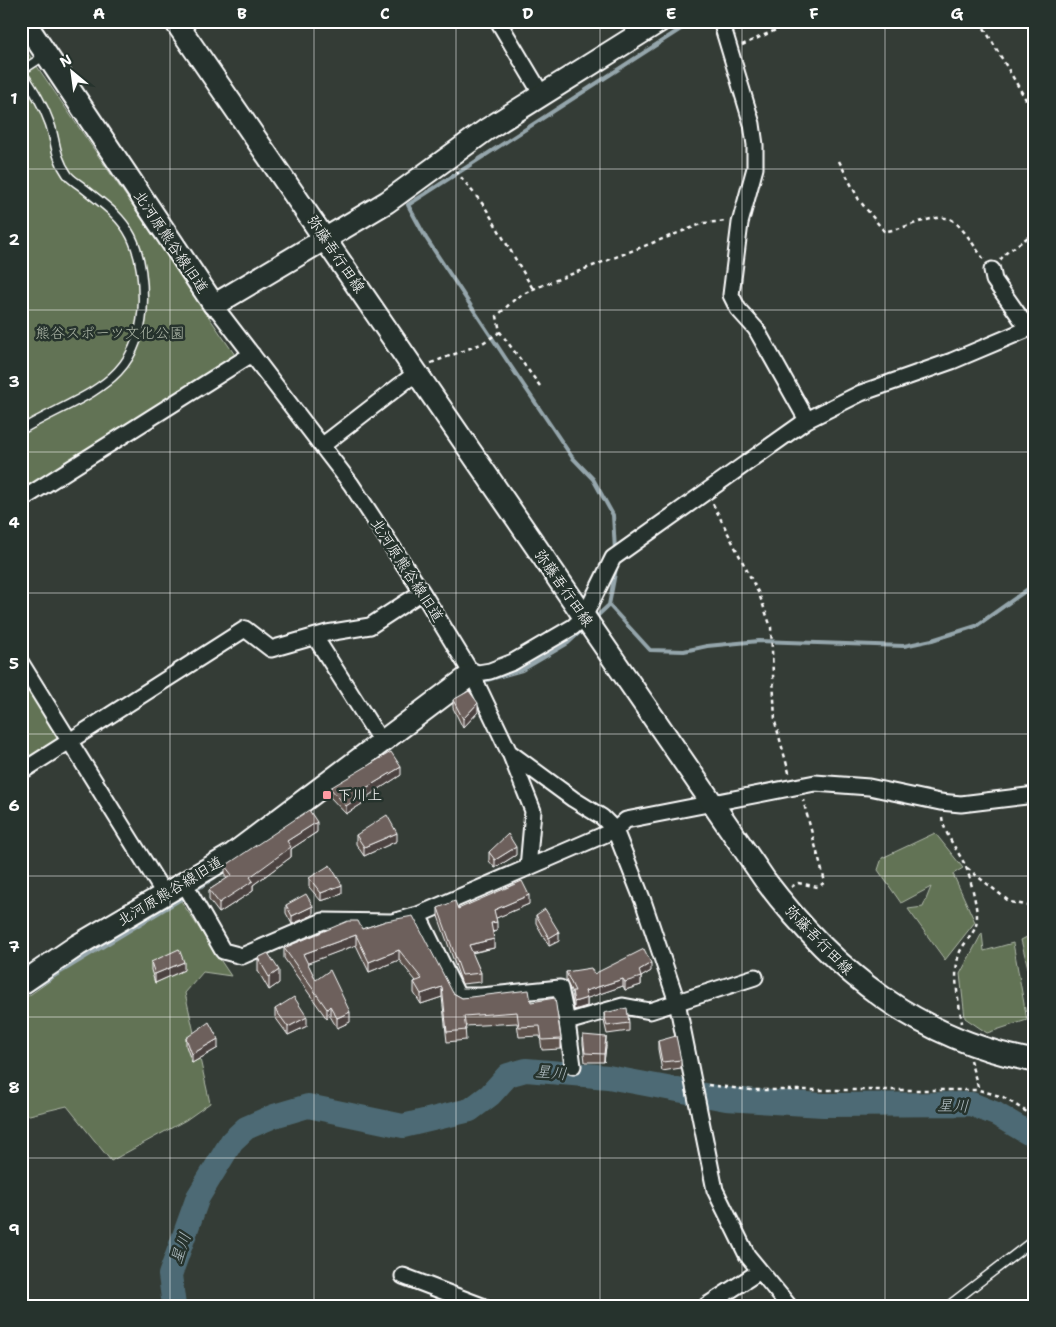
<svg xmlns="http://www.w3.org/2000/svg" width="1056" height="1327" font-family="'Shantell Sans','Klee One',sans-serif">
<rect width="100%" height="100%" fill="#343c36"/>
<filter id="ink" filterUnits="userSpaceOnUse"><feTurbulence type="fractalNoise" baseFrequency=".02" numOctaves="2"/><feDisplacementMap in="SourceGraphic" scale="10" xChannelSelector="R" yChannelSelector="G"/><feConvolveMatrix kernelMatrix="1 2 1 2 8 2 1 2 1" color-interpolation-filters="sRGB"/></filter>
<g filter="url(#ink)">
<!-- green -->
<path fill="#627355" stroke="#b0b9aa" d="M21,43L237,358L21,493Z
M21,671L65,739L21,767Z
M935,833L963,868L953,874L975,922L945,960L908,909L923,907L931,887L901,903L878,870L882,858Z
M179,898L231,976L203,972L185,993L210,1103L186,1120L111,1161L67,1106L21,1117V1001L85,956Z
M982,933L984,951L1013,943L1027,1020L987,1033L965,1018L960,974Z
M1035,933V996L1021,940Z"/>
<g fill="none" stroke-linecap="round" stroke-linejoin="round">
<!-- stream -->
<path stroke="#95a6ac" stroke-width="4" d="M615,551L613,515L593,479L572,457L510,365L426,238L408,205L693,21
M609,605L650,650L684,651L707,646L759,641L904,646L932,640L976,626L1035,584
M594,619L609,605L616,568
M480,682L522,670L568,643L583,629
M192,892L215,877
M21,996L186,896"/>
<!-- river -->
<path stroke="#4e6b74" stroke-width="24" d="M174,1306L170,1275L198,1197L232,1141L246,1128L274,1116L308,1106L403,1126L470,1110L490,1095L508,1075L526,1070L608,1077L726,1099L823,1105L971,1104L996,1114L1035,1137"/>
<defs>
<path id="lane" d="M21,430C83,393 142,386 143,299C143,278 141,256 131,236C120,214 99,201 81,186C76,182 70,179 67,174C55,157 56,142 50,124C43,104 33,89 21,71L44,56
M948,1306L1035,1239"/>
<path id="street" d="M498,21L542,95
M721,21L752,124L755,145V168L740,223L731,295L738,309L756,329L807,420
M992,270L994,280L1022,320L1035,327
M214,305L351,484L422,592L472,674L509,752L573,799L602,817L615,830L643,901L677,1002L715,1190L747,1255L789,1306
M323,445L416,373
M21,500L252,354
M315,637L382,743
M21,663L165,895
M472,674L490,671L513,662L573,627L584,617L613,558L807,420L861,393L952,361L1035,326
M510,753L533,811L528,868
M21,772L245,629L271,649L327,633L370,626L422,592
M184,883L223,951L242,956L323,921L392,922L418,915L615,830L626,820L815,783L869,787L940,802L961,804L1035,795
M418,915L458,996H481L560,988L567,1022L623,1006L650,1011L755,977
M567,1022L573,1066
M403,1276L482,1306
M706,1306L760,1271"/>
<path id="secondary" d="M24,21L214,305L387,202L486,130L660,21
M175,21L765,880C835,972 918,1040 1035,1061
M21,984L78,945L233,854L472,674"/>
</defs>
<!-- lane casing -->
<use href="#lane" stroke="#fff" stroke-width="11"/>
<!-- street casing -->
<use href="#street" stroke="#fff" stroke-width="19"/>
<!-- secondary casing -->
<use href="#secondary" stroke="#fff" stroke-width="25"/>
<!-- path -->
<path stroke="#fff" stroke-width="2.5" stroke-dasharray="4 4" stroke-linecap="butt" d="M815,21H835
M980,21L1035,115
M742,45L796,21
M839,161L859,200L884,231C903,231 936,211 952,220C963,227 977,250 984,260
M456,171L485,207L533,289
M1000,260L1006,253L1035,232
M431,363L481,344L500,332
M540,386L500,332L497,316L516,298L533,289L704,223L727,221
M713,504L759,594L771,627L775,722L790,776
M942,817C944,834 957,849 965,865C970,875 977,906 977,917C978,934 961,942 958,958C953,979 959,1002 962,1023
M967,868L1010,902L1035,907
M791,887L798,883L818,887L825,882L803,800
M970,1060L979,1090
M708,1085L751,1090H979L1003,1097L1035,1117"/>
<!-- lane -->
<use href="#lane" stroke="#26332d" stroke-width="8"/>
<!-- street -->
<use href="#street" stroke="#26332d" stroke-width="15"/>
<!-- secondary -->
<use href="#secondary" stroke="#26332d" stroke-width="21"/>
</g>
<!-- wall -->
<path fill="#5e534e" stroke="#fff" d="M453,700L478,712L463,728L453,708Z
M401,775L368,796V800L346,814L330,797V788Z
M317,832L291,849V857L253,885V891L219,913L209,900V890L227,879L225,876V866Z
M356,835L397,841L364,856L356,844Z
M489,852L516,855L495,868L489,861Z
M309,878L342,894L321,901L309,887Z
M529,904L496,918L497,931L493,932L494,948L472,953L481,973V982L462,984L438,916V908L458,909Z
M286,905L313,915L292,924L286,913Z
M536,915L559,941L549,946L536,923Z
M386,921L453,993L462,998L531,1002L561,1039V1049L542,1050L540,1036L519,1037L517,1023L465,1026L466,1040L447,1042L442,997L421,1004L414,993V982L416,981L399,960L369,972L356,945L307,963L316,980L350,1022L337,1028L330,1016L327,1019L284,958V948L362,929Z
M258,958L279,983L269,990L258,971Z
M151,962L184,970L155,983L151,970Z
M651,971L641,977V985L625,990L623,986L587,998V1006L574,1010L572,999V993L566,980V972L594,974Z
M275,1009L307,1026L288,1035L275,1017Z
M604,1013L629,1023V1031L607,1034L604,1021Z
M583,1035L606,1046L604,1062H585L583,1044Z
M186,1038L218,1048L192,1063L186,1046Z
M658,1041L681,1060V1068L662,1071L658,1049Z"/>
<!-- shaded-wall -->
<path fill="#4c4340" stroke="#fff" d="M478,703V712L463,728V719Z
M401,767V775L368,796V800L346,814V806L366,788Z
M317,822V832L291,849V857L253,885V891L219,913V903L250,877L287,841Z
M397,833V841L364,856V847Z
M516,847V855L495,868V860Z
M342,885V894L321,901V893Z
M529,895V904L494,919V910Z
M313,906V915L292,924V916Z
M497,922V931L491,932V923Z
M559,932V941L549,946V938Z
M356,935V945L303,965V954Z
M494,939V948L469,953V945Z
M399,950V960L369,972V962Z
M184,962V970L155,983V974Z
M651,963V971L641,977V985L625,990V982L639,970Z
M279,970V983L269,990V977Z
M623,979V986L585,999V991Z
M442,987V997L421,1004V994Z
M587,998V1006L574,1010V1002Z
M330,1006V1016L327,1019V1009Z
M350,1012V1022L337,1028V1018Z
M307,1017V1026L288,1035V1027Z
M606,1037V1046L604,1062V1054Z
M218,1039V1048L192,1063V1054Z"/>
<!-- building -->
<path fill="#6d605b" stroke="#fff" d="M469,691L478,703L463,719L453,700Z
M391,752L401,767L366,788L368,792L346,806L330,788Z
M309,810L317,822L287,841L291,847L250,877L253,881L219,903L209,890L232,875L225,866Z
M387,815L397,833L364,847L356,835Z
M508,834L516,847L495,860L489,852Z
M330,865L342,885L321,893L309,878Z
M522,881L529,895L494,910L497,922L491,923L494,939L469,945L481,973L462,975L438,908L455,901L458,909Z
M306,894L313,906L292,916L286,905Z
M545,909L559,932L549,938L536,915Z
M413,916L453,993L462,998L529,990L531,1002L555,998L561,1039L542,1040L540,1026L519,1027L517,1012L464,1016L466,1030L447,1032L442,987L421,994L414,982L422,979L399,950L369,962L356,935L303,954L316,980L330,970L350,1012L337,1018L330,1006L327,1009L284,948L348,921H358L362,929L386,921Z
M179,949L184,962L155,974L151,962Z
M644,949L651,963L639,970L641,977L625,982L623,979L585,991L587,998L574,1002L572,991H575L566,972L591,968L594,974Z
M268,953L279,970L269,977L258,958Z
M294,997L307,1017L288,1027L275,1009Z
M627,1008L629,1023L607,1026L604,1013Z
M209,1022L218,1039L192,1054L186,1038Z
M583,1035L606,1037L604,1054L585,1053Z
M676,1036L681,1060L662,1062L658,1041Z"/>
</g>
<!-- grid -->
<path fill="none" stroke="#fff" stroke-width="1" stroke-opacity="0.55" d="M170,21V1306M314,21V1306M456,21V1306M600,21V1306M742,21V1306M885,21V1306M21,169H1035M21,310H1035M21,452H1035M21,593H1035M21,734H1035M21,876H1035M21,1017H1035M21,1158H1035"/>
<!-- markers -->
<rect fill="#ff9aa2" stroke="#26332d" stroke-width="2" x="322" y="790" width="10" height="10" rx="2.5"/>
<g text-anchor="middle" stroke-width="5" stroke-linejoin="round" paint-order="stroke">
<!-- street labels -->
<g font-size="15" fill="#fff" stroke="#26332d">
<text transform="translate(171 242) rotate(56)" y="5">北河原熊谷線旧道</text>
<text transform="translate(336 254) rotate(56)" y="5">弥藤吾行田線</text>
<text transform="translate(407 570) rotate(57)" y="5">北河原熊谷線旧道</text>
<text transform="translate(564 588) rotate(55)" y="5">弥藤吾行田線</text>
<text transform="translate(170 891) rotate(-31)" y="5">北河原熊谷線旧道</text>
<text transform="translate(819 940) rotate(46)" y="5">弥藤吾行田線</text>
</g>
<!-- park labels -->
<g font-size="15" fill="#b0b9aa" stroke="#26332d">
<text x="110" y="338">熊谷スポーツ文化公園</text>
</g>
<!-- poi labels -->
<g font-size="15" fill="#fff" stroke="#26332d" text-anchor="start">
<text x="337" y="800">下川上</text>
</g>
<!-- water labels -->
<g font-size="16" font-style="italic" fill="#afbcc0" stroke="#26332d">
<text transform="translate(551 1072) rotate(5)" y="6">星川</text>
<text transform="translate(953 1105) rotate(2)" y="6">星川</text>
<text transform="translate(180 1248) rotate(-71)" y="6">星川</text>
</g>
</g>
<!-- margin -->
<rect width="1056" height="1327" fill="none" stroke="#26332d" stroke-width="55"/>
<!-- north arrow -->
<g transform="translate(72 72) rotate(331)" stroke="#26332d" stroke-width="4" paint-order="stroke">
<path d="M0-4L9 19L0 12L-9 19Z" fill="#ffffff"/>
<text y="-8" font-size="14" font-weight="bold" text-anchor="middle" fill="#ffffff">N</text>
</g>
<rect x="28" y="28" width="1000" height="1272" fill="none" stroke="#fff" stroke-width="2"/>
<g font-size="16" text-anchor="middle" font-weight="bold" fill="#fff">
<text x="99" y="19">A</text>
<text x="242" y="19">B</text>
<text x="385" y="19">C</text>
<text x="528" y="19">D</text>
<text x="671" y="19">E</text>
<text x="814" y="19">F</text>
<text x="957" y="19">G</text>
<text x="14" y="104">1</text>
<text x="14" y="245">2</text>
<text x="14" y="387">3</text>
<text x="14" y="528">4</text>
<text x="14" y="669">5</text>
<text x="14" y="811">6</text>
<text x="14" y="952">7</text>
<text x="14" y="1093">8</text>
<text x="14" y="1235">9</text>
</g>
</svg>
